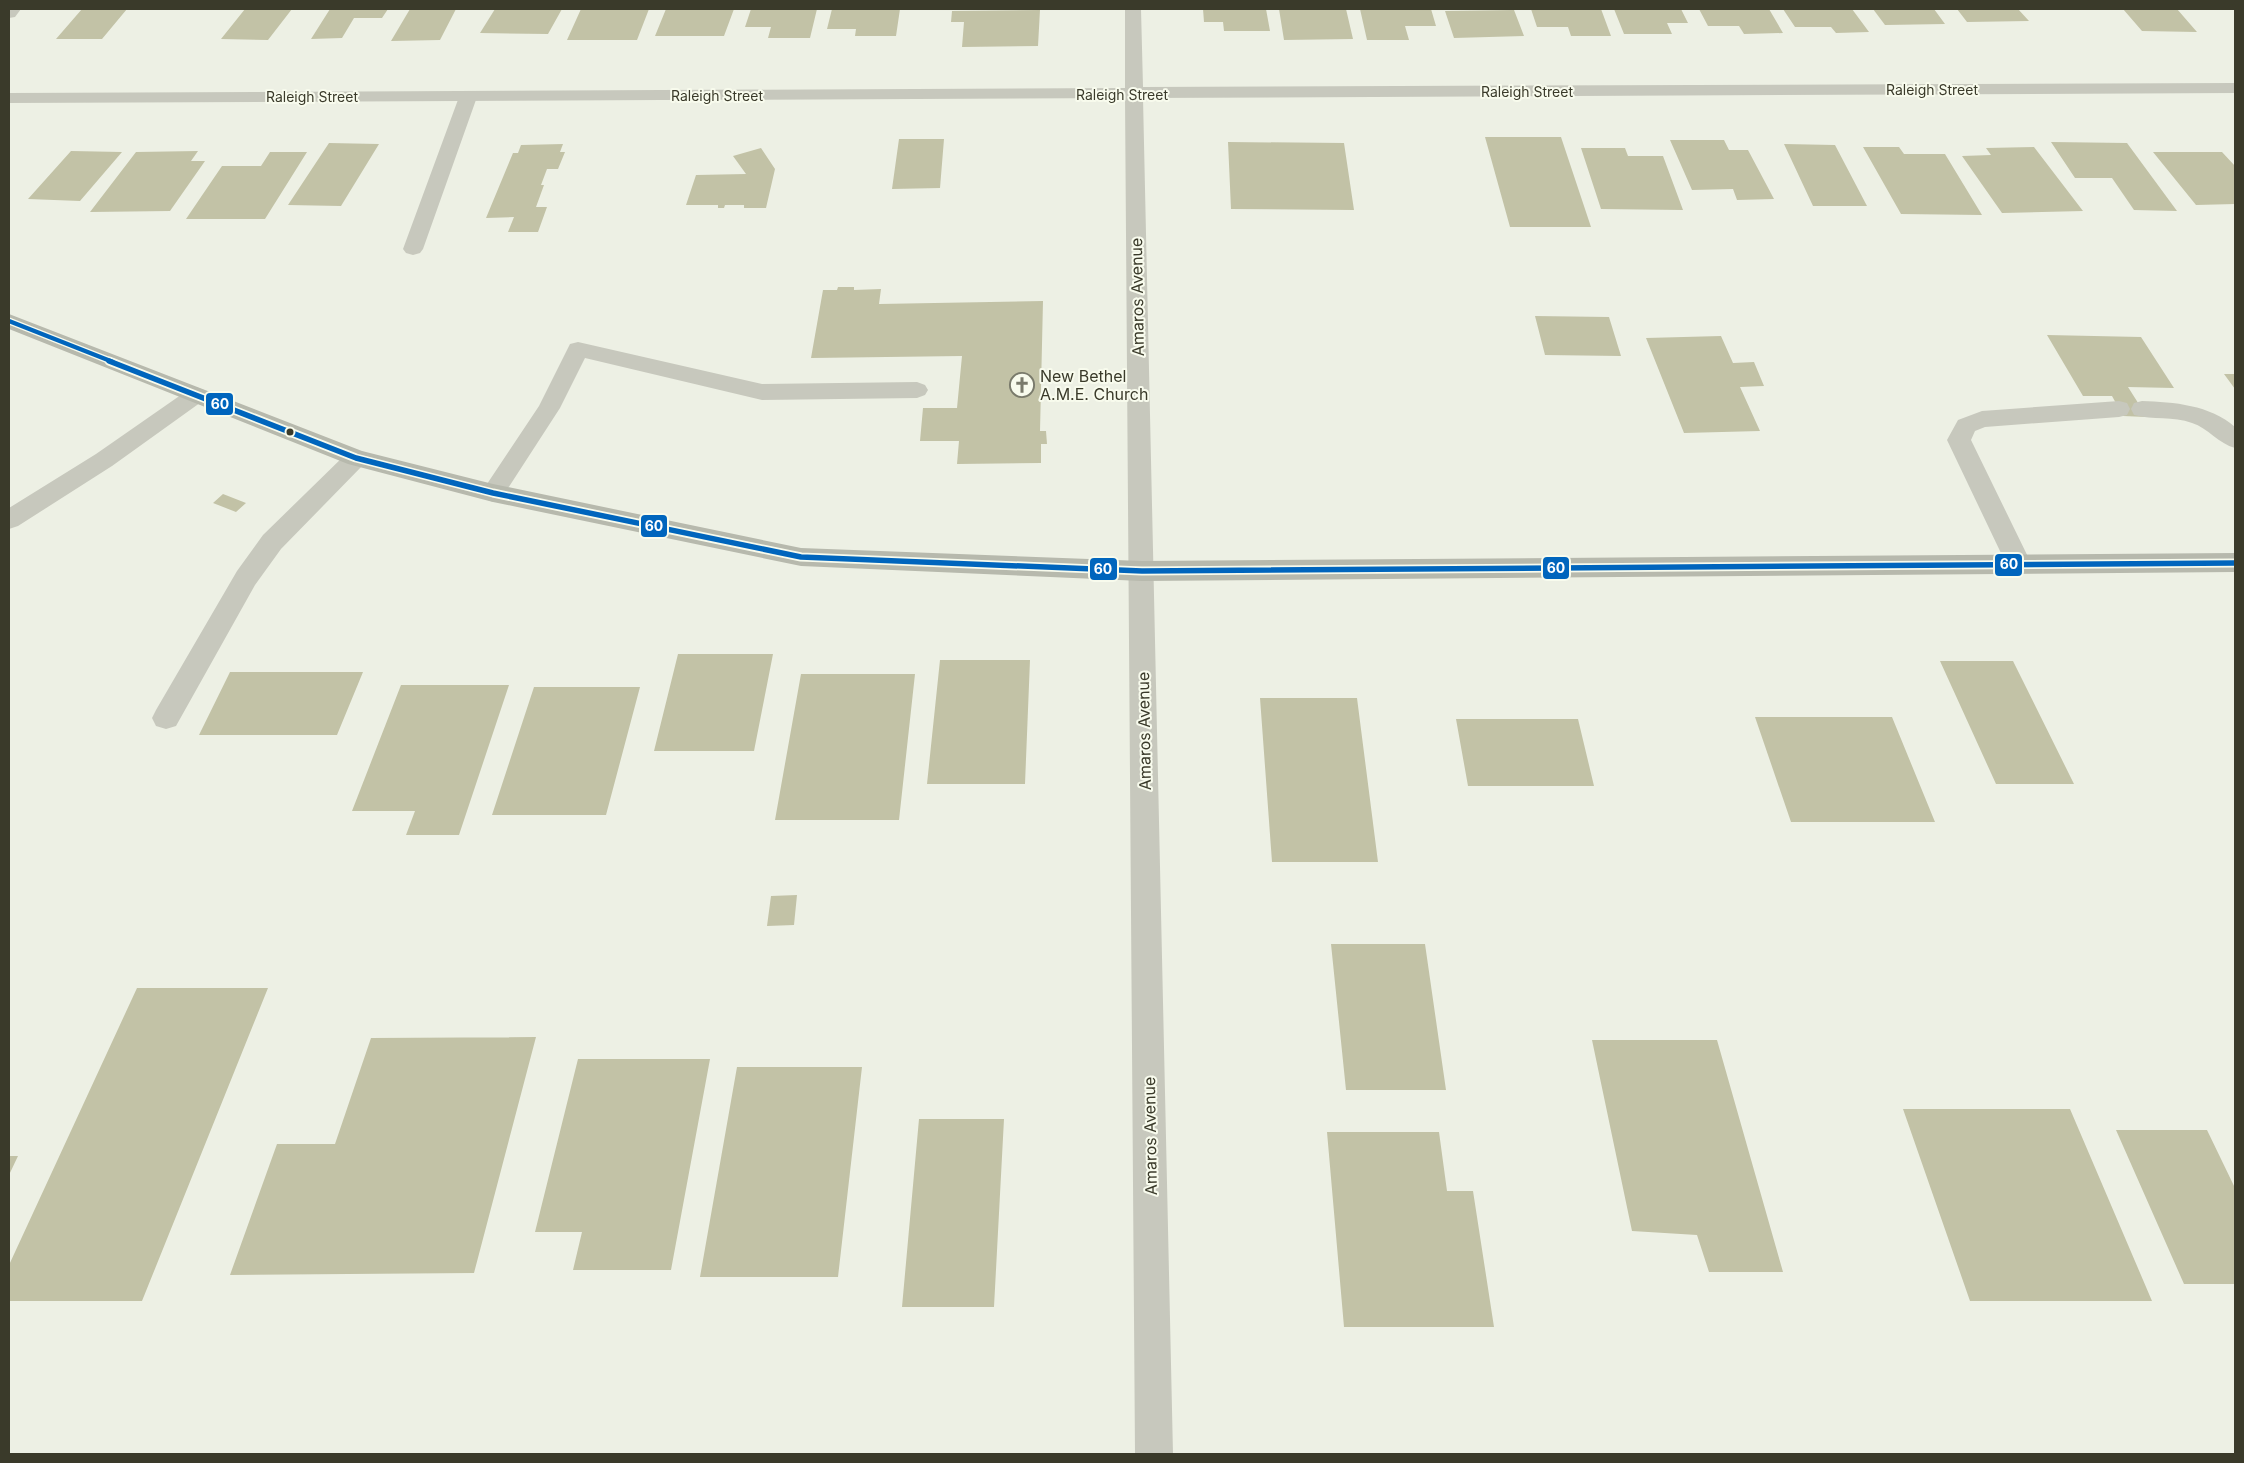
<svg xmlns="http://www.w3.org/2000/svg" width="2244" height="1463" font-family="Inter,sans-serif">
<rect width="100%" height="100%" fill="#edf0e4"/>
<!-- building -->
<path fill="#c2c2a6" d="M82,9H127L102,39H56Z
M245,9H292L268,40L221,39Z
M330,9H388L382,18H354L342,38L311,39Z
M410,9H456L440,40L391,41Z
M495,9H562L548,34L480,33Z
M581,9H649L637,40H567Z
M666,9H734L724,36H655Z
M751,9H817L810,38H768L771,27H745Z
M832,9H900L896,36H855L856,29H827Z
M1203,9H1266L1270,31H1224L1223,22H1204Z
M1279,9H1346L1353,39L1284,40Z
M1360,9H1431L1436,26H1405L1409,40H1367Z
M1531,9H1601L1611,36H1571L1568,27H1537Z
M1614,9H1681L1688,23H1667L1672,34H1624Z
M1699,9H1769L1783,33L1744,34L1739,26H1708Z
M1783,9H1852L1869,32L1836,33L1831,27H1795Z
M1873,9H1934L1945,24L1885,25Z
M1957,9H2018L2029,21L1967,22Z
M2123,9H2177L2197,32L2142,31Z
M1040,10L1038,46L962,47L964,22H951L952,11Z
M1514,10L1524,36L1454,38L1445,11Z
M1485,137H1561L1591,227H1510Z
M899,139H944L940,188L892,189Z
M1670,140H1724L1729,150H1748L1774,199L1737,200L1733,189L1692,190Z
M1228,142L1344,143L1354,210L1231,209Z
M2051,142L2127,143L2177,211L2134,210L2112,178H2075Z
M329,143L379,144L341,206L288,205Z
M563,144L560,152H565L558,169H547L541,185H544L536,207H547L538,232H508L514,217L486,218L513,153H518L521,145Z
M1784,144L1835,145L1867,206H1813Z
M1863,147H1899L1904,154H1945L1982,215L1901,214Z
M2034,147L2083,211L2002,213L1962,156L1991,155L1986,148Z
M761,148L775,169L766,208H744V205H725L724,208H718V205H686L696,175L746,174L733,156Z
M1581,148H1625L1628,156H1663L1683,210L1601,209Z
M71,151L122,152L80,201L28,199Z
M198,151L191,161H205L170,211L90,212L136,152Z
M270,152H307L265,219H186L222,166H261Z
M2153,152H2222L2235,166V204L2196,205Z
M838,287H854V290L881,289L879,304L1043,301L1040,431H1046L1047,444H1041V463L957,464L959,441H920L923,408H957L962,356L811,358L823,290H837Z
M1535,316L1609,317L1621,356L1545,355Z
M2047,335L2141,337L2174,388L2128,387L2147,417L2123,416L2112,396H2083Z
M1721,336L1733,363L1754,362L1764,386L1740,387L1760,431L1684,433L1646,338Z
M2224,374H2235V389Z
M223,494L246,503L236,512L213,503Z
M678,654H773L754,751H654Z
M940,660H1030L1025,784H927Z
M1940,661H2013L2074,784H1996Z
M230,672H363L337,735H199Z
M801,674H915L899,820H775Z
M401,685H509L459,835H406L415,811H352Z
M534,687H640L606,815H492Z
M1260,698H1357L1378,862H1272Z
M1755,717H1892L1935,822H1791Z
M1456,719H1578L1594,786H1468Z
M797,895L794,925L767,926L771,896Z
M1331,944H1425L1446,1090H1346Z
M137,988H268L142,1301H9V1265Z
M536,1037L474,1273L230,1275L277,1144H335L371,1038Z
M1592,1040H1717L1783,1272H1709L1697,1235L1632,1231Z
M578,1059H710L671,1270H573L582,1232H535Z
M737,1067H862L838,1277H700Z
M1903,1109H2070L2152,1301H1970Z
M919,1119H1004L994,1307H902Z
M2116,1130H2207L2235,1188V1284H2184Z
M1327,1132H1439L1447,1191H1473L1494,1327H1344Z
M9,1156H18L9,1175Z"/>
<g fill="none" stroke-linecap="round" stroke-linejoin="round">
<!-- lane -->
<path fill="#c7c8bd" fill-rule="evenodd" d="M468,92L474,93L477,97L423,249L420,253L413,255L406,253L403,249L459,97L462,93Z
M578,342L762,384L917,382L925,385L928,390L925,395L917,398L762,400L585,358L560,408L501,499L493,502L485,499L481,493L539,406L570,344Z
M196,387L204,390L207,395L204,400L112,466L18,526L9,529V508L96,454L188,390Z
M2119,401L2127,403L2130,409L2127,415L2119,417L1985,427L1975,431L1971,440L2032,565L2028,572L2019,575L2010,572L1947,440L1958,420L1982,411Z
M2142,401C2174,402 2210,405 2235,427V448C2219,444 2208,428 2192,423C2173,416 2153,420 2134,415L2131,409L2134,403Z
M356,450L364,452L368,458L364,464L281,549L255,585L176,726L166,729L156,726L152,718L156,710L237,571L263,535L348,452Z"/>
<!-- street -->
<path fill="#c7c8bd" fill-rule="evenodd" d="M9,9H21L15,17L9,18Z
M1125,9H1141L1143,87L2235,83V93L1143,98L1173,1454H1135L1125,98L9,103V93L1125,88Z"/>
<!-- secondary -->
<path fill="#b7b9ad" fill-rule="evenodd" d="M9,314L362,451L493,484L801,548L1142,561L2235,553V572L1142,581L801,566L493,502L348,464L9,329Z"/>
<defs>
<path id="bus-1-far1" d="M9,321L113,362"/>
<path id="bus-1" d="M109,361L356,458L493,493L801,557L1142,571L2235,563"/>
</defs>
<!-- bus-1-far1 casing -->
<use href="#bus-1-far1" stroke="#f8fbed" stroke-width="7"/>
<!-- bus-1 casing -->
<use href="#bus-1" stroke="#f8fbed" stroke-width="9"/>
<!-- bus-1-far1 -->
<use href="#bus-1-far1" stroke="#0065bd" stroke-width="4.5"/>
<!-- bus-1 -->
<use href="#bus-1" stroke="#0065bd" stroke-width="5.5"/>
</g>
<!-- icons -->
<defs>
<symbol id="church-ring" viewBox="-11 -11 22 22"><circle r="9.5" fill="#f8fbed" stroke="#797a6b" stroke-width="1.5"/><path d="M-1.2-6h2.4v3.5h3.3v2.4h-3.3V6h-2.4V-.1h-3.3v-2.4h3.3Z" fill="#797a6b"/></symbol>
</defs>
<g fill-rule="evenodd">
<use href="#church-ring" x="1008" y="371" width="28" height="28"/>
</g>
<!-- markers -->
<circle fill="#3a3a2a" stroke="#f8fbed" stroke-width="2" cx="290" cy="432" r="4.5"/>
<g text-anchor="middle" stroke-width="4" stroke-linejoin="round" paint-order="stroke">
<!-- far-street labels -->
<g font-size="14" fill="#3a3a2a" stroke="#f8fbed">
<text x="1932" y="95">Raleigh Street</text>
<text x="1527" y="97">Raleigh Street</text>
<text x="1122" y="100">Raleigh Street</text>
<text x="717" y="101">Raleigh Street</text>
<text x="312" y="102">Raleigh Street</text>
</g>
<!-- street labels -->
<g font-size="16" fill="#3a3a2a" stroke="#f8fbed">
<text transform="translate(1137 297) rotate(-91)" y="6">Amaros Avenue</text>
<text transform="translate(1144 731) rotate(-91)" y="6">Amaros Avenue</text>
<text transform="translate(1150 1136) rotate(-91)" y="6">Amaros Avenue</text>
</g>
<!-- poi labels -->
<g font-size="16" fill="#3a3a2a" stroke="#f8fbed" text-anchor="start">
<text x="1040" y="382">New Bethel<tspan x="1040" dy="18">A.M.E. Church</tspan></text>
</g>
</g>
<g stroke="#f8fbed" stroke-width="2">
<rect x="205" y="392" width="29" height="24" rx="5" fill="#0065bd"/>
<rect x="640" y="514" width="28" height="24" rx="5" fill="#0065bd"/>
<rect x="1994" y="553" width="29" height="24" rx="5" fill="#0065bd"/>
<rect x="1542" y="556" width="28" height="24" rx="5" fill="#0065bd"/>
<rect x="1089" y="557" width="29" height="24" rx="5" fill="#0065bd"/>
</g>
<g font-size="14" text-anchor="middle" font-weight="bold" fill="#fff">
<text x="220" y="409">60</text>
<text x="654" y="531">60</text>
<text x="2009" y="569">60</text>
<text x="1556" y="573">60</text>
<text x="1103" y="574">60</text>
</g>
<!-- border -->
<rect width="2244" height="1463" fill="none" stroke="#3a3a2a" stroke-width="20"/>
</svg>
